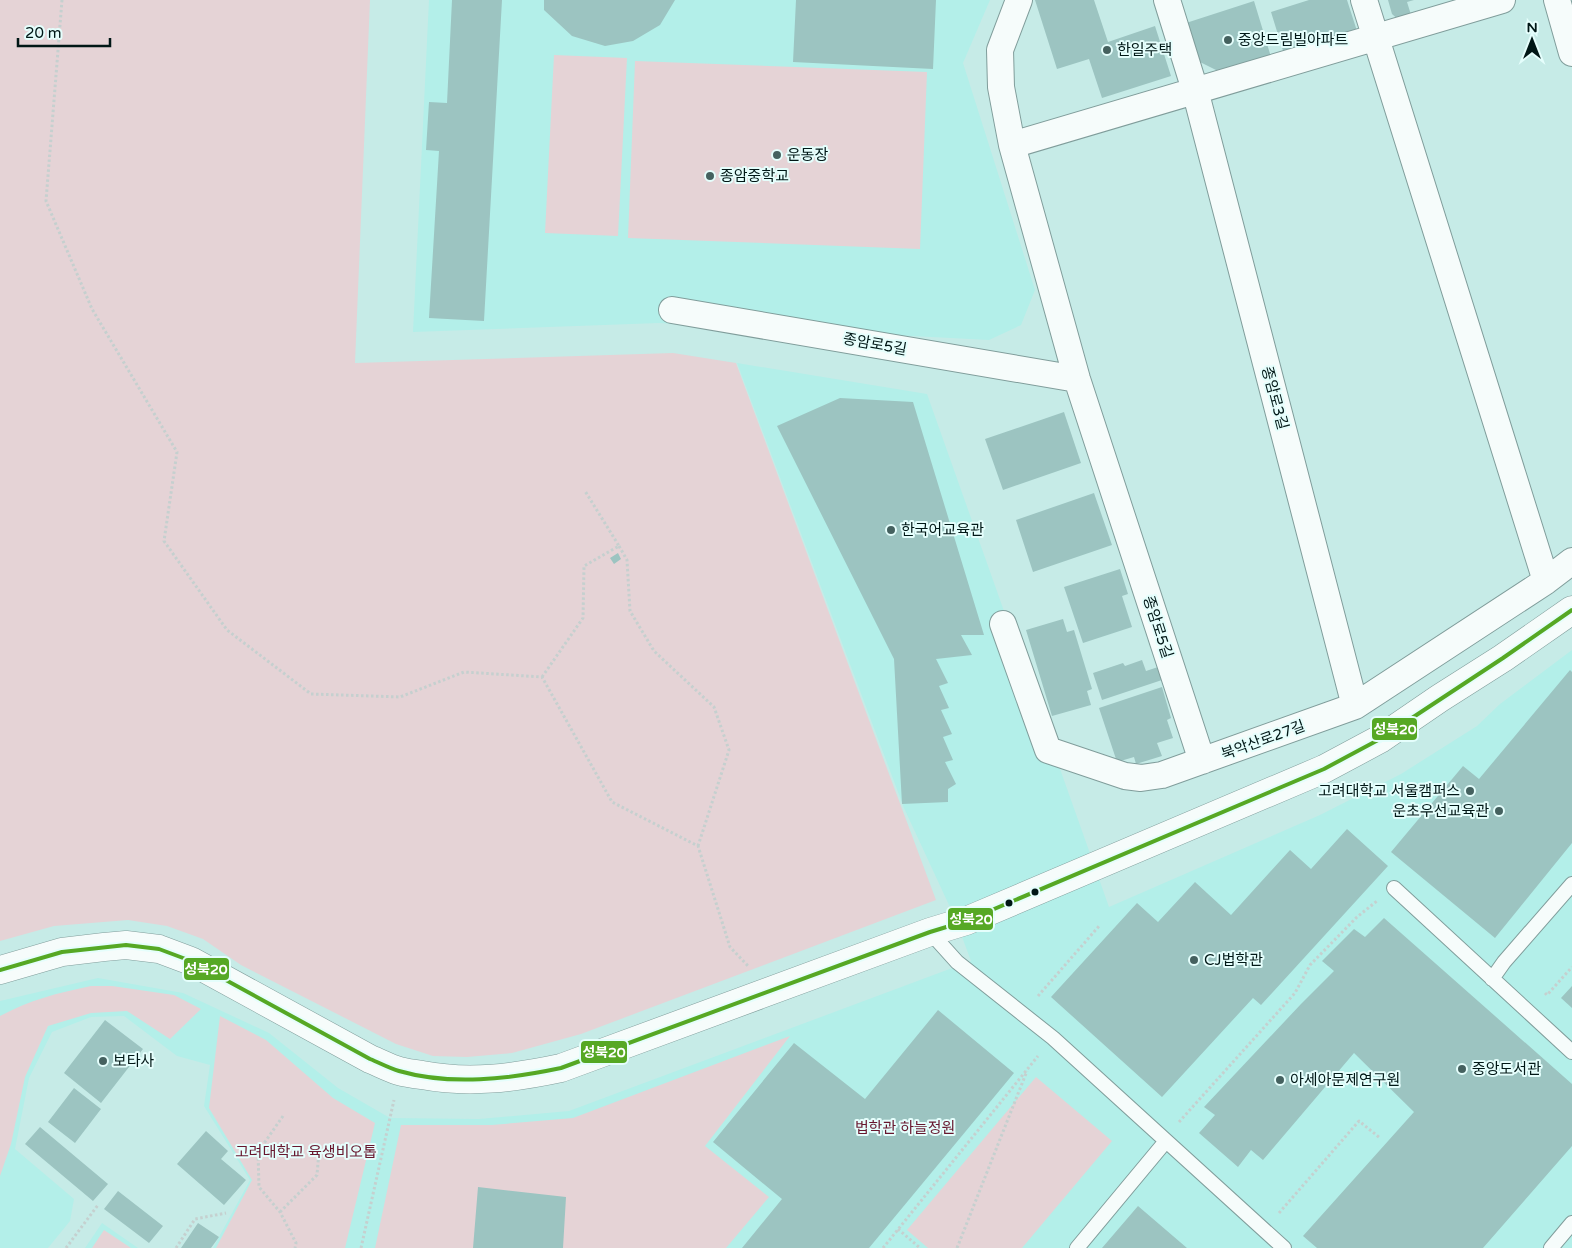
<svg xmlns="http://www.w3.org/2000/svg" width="1572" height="1248" font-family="'Varela Round','Noto Sans KR',sans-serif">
<rect width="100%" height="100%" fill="#c6ebe7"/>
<!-- built -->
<path fill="#b3efe9" d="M429,0H990L963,63L1035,290L1021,325L989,340L659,323L413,332Z
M737,363L927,394L1109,907L1320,815L1401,774L1477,726L1500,704L1572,650V1248H213L250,1180L204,1106L210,1065L177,1056L124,1016L91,1017L52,1032L29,1078L15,1149L74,1199L70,1221L48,1248H0V1001L98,978L183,993L269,1033L338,1088L390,1118L479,1119L569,1111L971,961L955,918L904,808Z
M102,1223L138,1248H85Z"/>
<!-- green -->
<path fill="#e5d3d6" d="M0,0H370L355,363L673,353L736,363L936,900L581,1034L512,1053L467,1057L433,1056L396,1044L241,965L203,939L167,926L128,920L54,926L0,941Z
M554,55L627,58L618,236L545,233Z
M635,61L927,72L920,249L628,238Z
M91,986H112L174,995L201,1009L170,1039L127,1011L91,1013L48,1026L25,1077L11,1144L0,1176V1016C30,1000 57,993 91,986Z
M220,1016L266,1040L333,1098L375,1123L345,1248H216L252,1180L209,1108Z
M790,1036L705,1146L769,1197L726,1248H375L401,1125H492L573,1118Z
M1036,1077L1112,1141L1022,1248H928L907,1230Z
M104,1230L131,1248H92Z"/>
<!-- building -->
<path fill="#9cc4c1" d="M452,0H502L484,321L429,318L439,151L426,150L429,102L447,103Z
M544,0H675L660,25L633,41L605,46L572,36L544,10Z
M796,0H936L933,69L793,62Z
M1035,0H1094L1108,42L1155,26L1171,76L1102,98L1089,59L1057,69Z
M1309,0H1347L1357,31L1284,54L1271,12Z
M1388,0H1414L1407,2L1412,18L1401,22L1392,14Z
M1254,1L1271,57L1222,73L1198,61L1186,23Z
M840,398L913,402L984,635H961L972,655L936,659L948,683L939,686L949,708L941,710L952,734L943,737L953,760L945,762L956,784L948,789V802L902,804L894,659L777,426Z
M1064,412L1081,463L1003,490L985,439Z
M1094,493L1112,545L1033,572L1016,520Z
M618,553L621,559L614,564L610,558Z
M1120,569L1128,594L1122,596L1132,627L1083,643L1064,587Z
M1063,619L1067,632L1074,630L1092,689L1087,691L1091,705L1052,716L1026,630Z
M1142,660L1146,671L1164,665L1168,678L1102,700L1093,673L1123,663L1125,666Z
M1570,670L1572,672V843L1495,938L1391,852L1463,766L1479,779Z
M1162,687L1171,718L1167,720L1173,738L1157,743L1162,756L1136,764L1134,757L1117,762L1099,708Z
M1347,829L1388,866L1261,1005L1253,998L1162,1097L1051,997L1137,903L1158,922L1195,882L1231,915L1290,850L1311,869Z
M1384,918L1572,1084V1146L1483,1248H1317L1303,1236L1414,1112L1354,1053L1263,1160L1251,1150L1238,1167L1199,1133L1215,1115L1204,1107L1301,1004L1334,971L1322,961L1354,929L1365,937Z
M1572,986V1008L1561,998Z
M938,1010L1014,1073L869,1248H742L782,1199L713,1142L794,1043L865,1099Z
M105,1020L143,1049L101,1103L64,1073Z
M74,1088L101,1109L75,1143L48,1122Z
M40,1127L108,1184L93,1201L25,1144Z
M206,1131L228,1151L221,1159L246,1180L224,1205L177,1164Z
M478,1187L566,1197L563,1248H473Z
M118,1191L163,1226L149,1243L104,1209Z
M1138,1206L1187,1248H1102Z
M198,1223L219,1237L211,1248H181Z"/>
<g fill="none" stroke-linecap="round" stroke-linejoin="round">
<defs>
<path id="lane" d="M1394,888L1572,1052
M930,932L957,962L1053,1038L1284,1248
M1492,979L1504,962L1572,884
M1077,1248L1166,1141
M1551,1248L1572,1223"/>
<path id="street" d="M1019,0L1000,50L1001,87L1012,145L1077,379L1202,761
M1167,0L1195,90L1355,706
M1364,0L1546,581
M1557,0L1572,53
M1012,145L1502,0
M672,310L1077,379
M1003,624L1048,750L1125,776L1141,778L1162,775L1355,706L1546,581L1572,561"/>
<path id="secondary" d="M0,970L62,952L104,947L126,945L159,949L191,961L370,1059C380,1063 389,1068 399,1071C406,1073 414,1074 422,1075C469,1084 514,1078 561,1068L930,932L966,921L1324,769L1380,739L1440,698L1503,658L1572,610"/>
</defs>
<!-- lane casing -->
<use href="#lane" stroke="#809d9b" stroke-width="16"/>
<!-- street casing -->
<use href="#street" stroke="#809d9b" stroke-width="28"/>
<!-- secondary casing -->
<use href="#secondary" stroke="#809d9b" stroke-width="29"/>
<!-- path -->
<path stroke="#c5d0cf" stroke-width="3" stroke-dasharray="2.5 2.5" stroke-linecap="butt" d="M62,0L46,201L92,309L177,452L164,541L227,630L311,694L400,697L464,672L542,677L612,802L698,846L730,947L749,967
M619,546L627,560L630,611L654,651L714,707L729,750L698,846
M542,677L583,618L584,566L619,546L585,491
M1545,993L1547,995L1572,967
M1038,996L1100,925
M283,1116L258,1152L259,1187L280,1212L296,1243L295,1248
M1179,1122L1295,993L1310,965L1357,917L1377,901
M280,1212L317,1175L319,1151
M1279,1213L1359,1121L1380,1138
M898,1229L920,1248
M66,1248L98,1205
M176,1248L195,1219L226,1213
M361,1248L394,1100
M883,1248L1038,1056
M957,1248L1027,1071"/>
<!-- lane -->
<use href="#lane" stroke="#f6fcfb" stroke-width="14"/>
<!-- street -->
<use href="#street" stroke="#f6fcfb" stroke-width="26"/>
<!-- secondary -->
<use href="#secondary" stroke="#f6fcfb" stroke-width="28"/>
<defs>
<path id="bus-1" d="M0,970L62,952L126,945L159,949L191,961L370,1059C380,1063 389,1068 399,1071C451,1086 509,1079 561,1068L930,932L966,921L1324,769L1380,739L1503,658L1572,610"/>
</defs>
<!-- bus-1 casing -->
<use href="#bus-1" stroke="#e5fefc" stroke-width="8"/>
<!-- bus-1 -->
<use href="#bus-1" stroke="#56a824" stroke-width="4"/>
</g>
<!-- markers -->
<g fill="#45615f" stroke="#e5fefc" stroke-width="2">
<circle cx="1228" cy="40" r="5"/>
<circle cx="1107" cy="50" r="5"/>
<circle cx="777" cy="155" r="5"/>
<circle cx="710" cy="176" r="5"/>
<circle cx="891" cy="530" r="5"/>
<circle cx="1470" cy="791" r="5"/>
<circle cx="1499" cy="811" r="5"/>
<circle cx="1194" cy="960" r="5"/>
<circle cx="103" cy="1061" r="5"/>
<circle cx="1462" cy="1069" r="5"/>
<circle cx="1280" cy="1080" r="5"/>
</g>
<g fill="#001716" stroke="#e5fefc" stroke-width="2">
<circle cx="1035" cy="892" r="4.5"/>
<circle cx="1009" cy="903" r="4.5"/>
</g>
<g text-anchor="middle" stroke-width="4" stroke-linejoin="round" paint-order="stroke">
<!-- poi labels -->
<g font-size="15" fill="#001716" stroke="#e5fefc" text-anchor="start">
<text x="1238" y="45">중앙드림빌아파트</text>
<text x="1117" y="55">한일주택</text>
<text x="787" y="160">운동장</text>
<text x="720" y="181">종암중학교</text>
<text x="901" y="535">한국어교육관</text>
<text x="1460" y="796" text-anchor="end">고려대학교 서울캠퍼스</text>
<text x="1489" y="816" text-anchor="end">운초우선교육관</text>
<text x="1204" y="965">CJ법학관</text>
<text x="113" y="1066">보타사</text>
<text x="1472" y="1074">중앙도서관</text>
<text x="1290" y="1085">아세아문제연구원</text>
</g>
<!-- street labels -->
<g font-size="15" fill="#001716" stroke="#e5fefc">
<text transform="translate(875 344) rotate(10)" y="5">종암로5길</text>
<text transform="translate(1275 398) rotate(75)" y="5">종암로3길</text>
<text transform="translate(1158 627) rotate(72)" y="5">종암로5길</text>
<text transform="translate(1263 740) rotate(-20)" y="5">북악산로27길</text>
</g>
<!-- park labels -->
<g font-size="15" fill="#67162d" stroke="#e5fefc">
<text x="905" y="1133">법학관 하늘정원</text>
<text x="306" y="1157">고려대학교 육생비오톱</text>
</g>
</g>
<g stroke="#e5fefc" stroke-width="2">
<rect x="1371" y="717" width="47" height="24" rx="5" fill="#56a824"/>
<rect x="947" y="907" width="47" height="24" rx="5" fill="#56a824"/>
<rect x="183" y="957" width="47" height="24" rx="5" fill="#56a824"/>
<rect x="580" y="1040" width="48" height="24" rx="5" fill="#56a824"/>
</g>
<g font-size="14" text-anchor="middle" font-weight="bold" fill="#fff">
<text x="1395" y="734">성북20</text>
<text x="971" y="924">성북20</text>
<text x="206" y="974">성북20</text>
<text x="604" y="1057">성북20</text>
</g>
<!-- north arrow -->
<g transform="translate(1532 40)" stroke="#e5fefc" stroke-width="4" paint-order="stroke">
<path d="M0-4L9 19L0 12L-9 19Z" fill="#001716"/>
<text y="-8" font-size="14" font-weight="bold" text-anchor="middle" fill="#001716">N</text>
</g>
<!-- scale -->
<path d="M18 38v8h92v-8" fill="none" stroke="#001716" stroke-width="2.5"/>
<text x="25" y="38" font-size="15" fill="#001716" stroke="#e5fefc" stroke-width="4" paint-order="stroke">20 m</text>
</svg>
